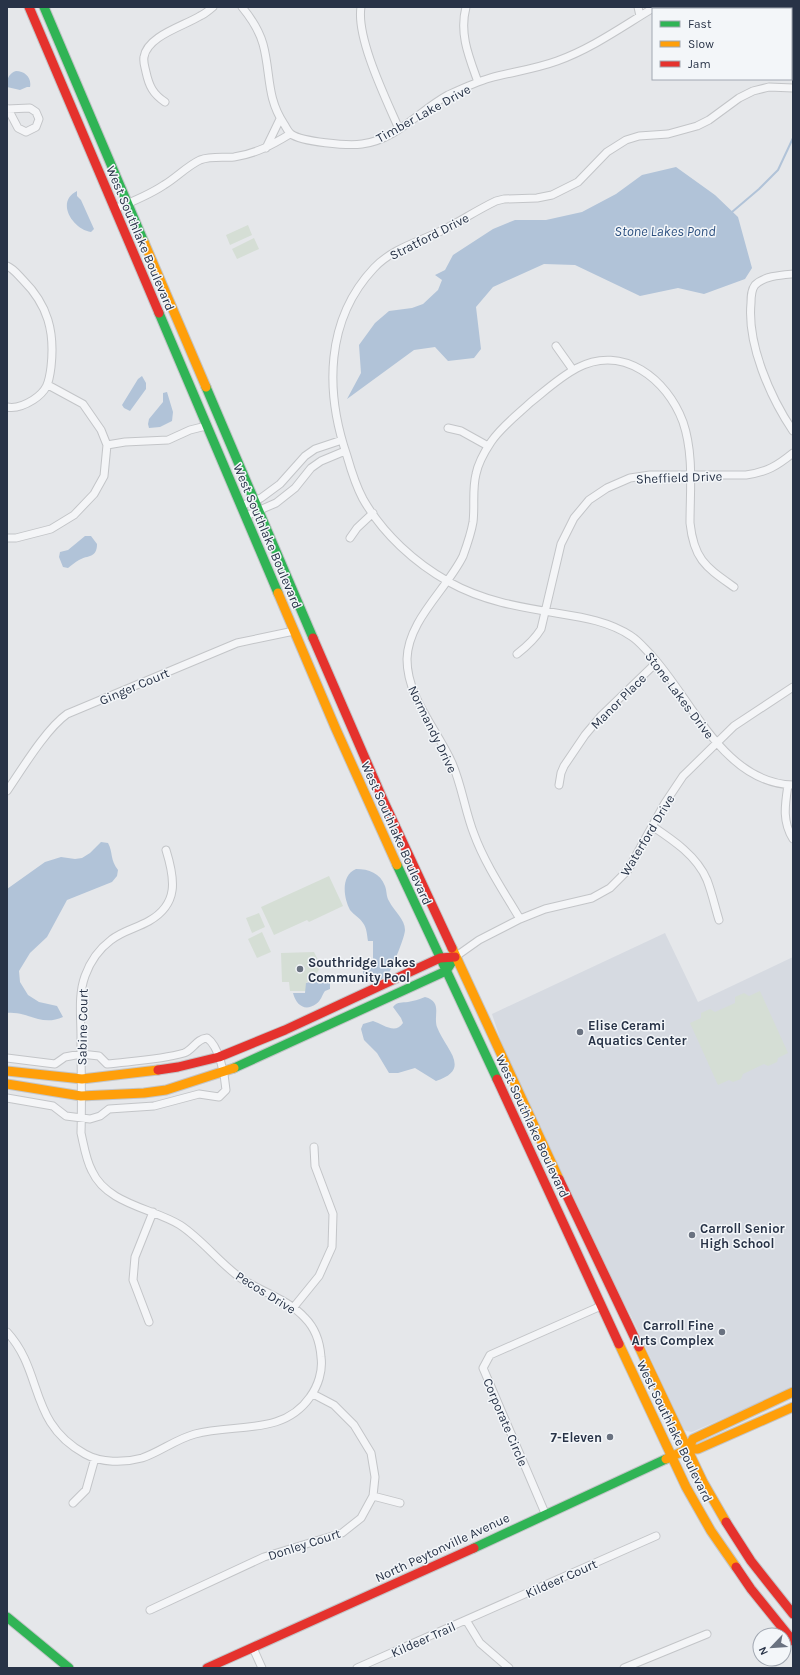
<svg xmlns="http://www.w3.org/2000/svg" width="800" height="1675" font-family="Karla,sans-serif">
<rect width="100%" height="100%" fill="#e5e7ea"/>
<!-- built -->
<path fill="#d6dae1" d="M665,933L698,1002L793,957V1388L692,1432L686,1431L683,1428L631,1316L618,1293L503,1047L492,1014Z"/>
<!-- green -->
<path fill="#d5ded5" d="M248,225L252,235L230,245L226,235Z
M254,238L259,249L237,259L232,249Z
M329,876L343,906L309,922L307,920L274,935L261,907Z
M259,913L265,927L252,933L246,918Z
M262,932L271,952L257,958L248,939Z
M314,952L321,966L317,973L306,983V991H290L289,982H282L281,953Z
M760,991L788,1053L778,1058L777,1062L768,1066L764,1064L743,1074L741,1079L733,1082L729,1080L718,1085L690,1023L701,1018V1013L710,1009L715,1012L735,1003V997L744,993L749,996Z"/>
<!-- water -->
<path fill="#b1c3d8" d="M16,71C25,71 32,78 30,87H27L20,90L7,87C6,80 9,73 16,71Z
M676,167L715,195L738,217L752,268L745,279L704,294L678,288L640,296L575,265L544,264L493,287L476,307L481,349L474,358L448,361L435,347L414,350L347,399L361,373L359,345L375,323L389,311L412,308L423,304L438,290L442,280L435,275L445,270L453,255L493,229L515,220H546L582,212L616,194L642,175Z
M77,191V196L81,200L94,229L91,232C73,229 55,202 77,191Z
M142,376L146,383V389L130,411L124,408L122,405L138,379Z
M167,392L173,412L172,421L160,427L149,428L148,424L149,419L163,402V393Z
M85,536H91L97,544C97,558 88,555 79,560C75,562 72,565 68,568L63,567L59,557L60,552L68,550Z
M101,842L108,843C113,852 110,860 118,870L117,876L112,882L67,900L47,937L30,953L19,971L20,982L28,995L39,1002L57,1006L63,1017C41,1027 28,1011 7,1013V889L45,862L61,857L75,859L82,858L90,853Z
M356,869C369,869 380,873 385,886C387,891 386,896 389,901C394,911 405,919 405,930C405,937 391,971 387,976C382,980 372,982 366,982L363,972L364,968L373,960V941H368C367,936 367,928 363,923C360,918 354,915 350,910C343,897 341,875 356,869Z
M324,974L330,984V989L325,991C322,995 321,1001 316,1004C305,1012 296,1005 293,993H305L306,983L321,979Z
M425,997C443,1002 433,1015 437,1027C445,1049 473,1069 436,1081L415,1068L398,1073H389L377,1053L364,1040L361,1029L363,1024L373,1021C383,1024 395,1035 403,1023L401,1018L393,1007C398,1001 402,1003 408,1002C414,1001 420,999 425,997Z"/>
<g fill="none" stroke-linecap="round" stroke-linejoin="round">
<!-- stream -->
<path stroke="#b1c3d8" stroke-width="2" d="M732,212L759,189L778,170L793,138"/>
<defs>
<path id="street" d="M242,7C251,18 259,30 263,44C271,73 266,97 284,124C286,127 288,132 291,134C302,142 348,146 362,144C396,140 420,110 448,95C461,89 476,82 490,78C512,72 535,69 557,61C593,48 623,26 655,7
M361,7C356,38 386,99 399,129
M466,7C459,34 469,57 478,82
M638,7L640,16
M793,88L769,87L753,91L739,98L709,120L697,126L668,134L639,136L626,140L607,152L578,182L552,195L537,198L504,199L496,201C477,210 461,221 443,230C419,242 393,248 374,268C325,320 325,392 347,456C351,470 356,486 363,499C383,534 415,563 449,582C483,601 519,607 556,613C581,617 609,621 631,636C639,641 644,648 651,655C692,699 723,783 793,785
M165,102C153,94 149,86 146,72C145,67 143,62 144,57C147,36 184,26 200,16C205,14 209,10 213,7
M7,109L30,108L36,112L39,119L36,127L26,132L18,128L8,109
M266,148L280,119
M114,209C132,202 149,195 164,185C176,178 187,166 200,160C211,156 222,158 234,157C255,154 272,145 290,134
M7,266C14,269 18,275 23,280C48,305 55,332 51,367C49,383 47,391 33,400C25,405 16,409 7,407
M793,274C781,275 764,276 755,285C751,290 751,297 751,303C747,344 770,397 793,431
M556,346L573,370
M448,428L461,431L488,446
M107,445L125,442L168,440L190,430L206,426
M241,506L261,498L280,484L305,456L315,449L342,440
M246,516L276,503L295,488L311,468L321,461L345,451
M7,538H16L51,529L74,515L94,494L104,476L107,445L101,430L83,404L48,385
M350,538L357,528L373,513
M517,654C526,647 535,639 541,629L561,544L574,518L589,500L607,488L630,478L650,475H746C767,472 777,466 793,453
M559,785L561,773L564,766L585,735L601,716L657,662
M788,785C785,805 782,821 793,839
M7,791C22,769 46,729 67,714L237,643L294,631
M652,826C673,840 697,856 707,880C712,893 715,907 719,920
M520,919C504,892 485,864 474,834C465,811 462,786 452,763C437,729 407,698 407,659C408,620 447,589 463,556C467,545 471,534 473,522C475,506 472,490 476,474C478,464 485,451 491,442C501,427 517,415 531,402C546,390 560,377 577,368C623,344 667,379 683,422C694,454 690,490 690,523C694,560 706,567 734,587
M455,957L479,940L520,919L545,909L592,898L610,888L628,870L665,803L683,776L734,726L793,687
M7,1058L55,1064L65,1057L81,1054L99,1056L107,1064C132,1061 160,1060 184,1053C193,1050 196,1039 207,1038C219,1046 225,1075 226,1090L219,1097L199,1094L154,1106L109,1109L100,1116L90,1119L66,1116L53,1106L7,1098
M293,1308L319,1276L332,1247L333,1214L315,1166L314,1147
M149,1322L133,1280L135,1257L153,1212
M7,1332C44,1372 28,1423 85,1454C101,1463 124,1463 142,1458C160,1452 176,1439 195,1434C235,1423 283,1436 310,1397C318,1386 323,1371 321,1357C320,1343 315,1328 305,1318C289,1300 262,1292 242,1279C220,1264 203,1240 180,1225C152,1208 107,1204 92,1171C86,1160 84,1146 81,1133C82,1101 81,1069 81,1036C81,1017 78,995 85,976C90,962 99,949 111,940C122,931 137,928 149,921C179,904 175,879 166,850
M373,1496L400,1503
M73,1503L86,1490L95,1458
M545,1513L483,1368L490,1355L601,1306
M150,1610L264,1557L342,1533L361,1518L373,1496L375,1477L371,1453L354,1425L334,1405L313,1394
M466,1620L480,1643L509,1668
M253,1648L262,1668
M357,1668L656,1536
M624,1668L707,1634"/>
<path id="fast" d="M44,7L144,242
M159,313L278,593
M206,387L313,638
M397,865L497,1079
M234,1068L446,971L455,957
M474,1548L666,1459
M7,1617L69,1668"/>
<path id="slow" d="M144,242L206,387
M278,593L335,727L397,865
M452,948L559,1179
M7,1071L82,1079L158,1070
M7,1084L81,1096L144,1093L166,1090L234,1068
M619,1344L686,1487L711,1531L736,1567
M639,1347L703,1482L726,1522
M688,1449L693,1439L793,1392
M666,1459L688,1449H698L793,1407"/>
<path id="jam" d="M29,7L159,313
M313,638L384,802L452,948
M158,1070L178,1067L219,1057L285,1030L440,958L455,957
M497,1079L619,1344
M559,1179L639,1347
M726,1522L751,1561L793,1614
M736,1567L751,1589L793,1641
M207,1668L474,1548"/>
</defs>
<!-- street casing -->
<use href="#street" stroke="#c3c5c8" stroke-width="9"/>
<!-- fast casing -->
<use href="#fast" stroke="#c3c5c8" stroke-width="11"/>
<!-- slow casing -->
<use href="#slow" stroke="#c3c5c8" stroke-width="11"/>
<!-- jam casing -->
<use href="#jam" stroke="#c3c5c8" stroke-width="11"/>
<!-- street -->
<use href="#street" stroke="#f4f5f7" stroke-width="7"/>
<!-- fast -->
<use href="#fast" stroke="#30b455" stroke-width="9"/>
<!-- slow -->
<use href="#slow" stroke="#ff9f0a" stroke-width="9"/>
<!-- jam -->
<use href="#jam" stroke="#e5322d" stroke-width="9"/>
</g>
<!-- markers -->
<g fill="#6a7280" stroke="#f3f6f9" stroke-width="1.5">
<circle cx="300" cy="969" r="4"/>
<circle cx="580" cy="1032" r="4"/>
<circle cx="692" cy="1235" r="4"/>
<circle cx="722" cy="1332" r="4"/>
<circle cx="610" cy="1437" r="4"/>
</g>
<g text-anchor="middle" stroke-width="3" stroke-linejoin="round" paint-order="stroke">
<!-- street labels -->
<g font-size="13" fill="#283347" stroke="#f3f6f9">
<text transform="translate(423 113) rotate(-29)" y="5">Timber Lake Drive</text>
<text transform="translate(429 236) rotate(-27)" y="5">Stratford Drive</text>
<text transform="translate(141 238) rotate(67)" y="5">West Southlake Boulevard</text>
<text transform="translate(679 477) rotate(-2)" y="5">Sheffield Drive</text>
<text transform="translate(268 536) rotate(67)" y="5">West Southlake Boulevard</text>
<text transform="translate(134 686) rotate(-23)" y="5">Ginger Court</text>
<text transform="translate(680 695) rotate(53)" y="5">Stone Lakes Drive</text>
<text transform="translate(618 701) rotate(-45)" y="5">Manor Place</text>
<text transform="translate(433 729) rotate(64)" y="5">Normandy Drive</text>
<text transform="translate(397 833) rotate(66)" y="5">West Southlake Boulevard</text>
<text transform="translate(647 835) rotate(-59)" y="5">Waterford Drive</text>
<text transform="translate(82 1027) rotate(-89)" y="5">Sabine Court</text>
<text transform="translate(533 1126) rotate(65)" y="5">West Southlake Boulevard</text>
<text transform="translate(266 1292) rotate(32)" y="5">Pecos Drive</text>
<text transform="translate(506 1422) rotate(67)" y="5">Corporate Circle</text>
<text transform="translate(675 1431) rotate(64)" y="5">West Southlake Boulevard</text>
<text transform="translate(304 1544) rotate(-18)" y="5">Donley Court</text>
<text transform="translate(442 1547) rotate(-25)" y="5">North Peytonville Avenue</text>
<text transform="translate(561 1578) rotate(-24)" y="5">Kildeer Court</text>
<text transform="translate(423 1639) rotate(-24)" y="5">Kildeer Trail</text>
</g>
<!-- poi labels -->
<g font-size="13" font-weight="bold" fill="#283347" stroke="#f3f6f9" text-anchor="start">
<text x="308" y="967">Southridge Lakes<tspan x="308" dy="15">Community Pool</tspan></text>
<text x="588" y="1030">Elise Cerami<tspan x="588" dy="15">Aquatics Center</tspan></text>
<text x="700" y="1233">Carroll Senior<tspan x="700" dy="15">High School</tspan></text>
<text x="714" y="1330" text-anchor="end">Carroll Fine<tspan x="714" dy="15">Arts Complex</tspan></text>
<text x="602" y="1442" text-anchor="end">7-Eleven</text>
</g>
<!-- water labels -->
<g font-size="14" font-style="italic" fill="#2d5180" stroke="#f3f6f9">
<text x="665" y="236">Stone Lakes Pond</text>
</g>
</g>
<!-- border -->
<rect width="800" height="1675" fill="none" stroke="#283347" stroke-width="16"/>
<!-- legend -->
<rect x="652" y="8" width="140" height="72" fill="#f3f6f9" stroke="#a2a8b2"/>
<rect x="660" y="21" width="20" height="6" fill="#30b455" stroke="#a2a8b2"/>
<text x="688" y="28" font-size="12" fill="#283347">Fast</text>
<rect x="660" y="41" width="20" height="6" fill="#ff9f0a" stroke="#a2a8b2"/>
<text x="688" y="48" font-size="12" fill="#283347">Slow</text>
<rect x="660" y="61" width="20" height="6" fill="#e5322d" stroke="#a2a8b2"/>
<text x="688" y="68" font-size="12" fill="#283347">Jam</text>
<!-- north arrow -->
<g transform="translate(772 1647) rotate(245)"><circle r="19" fill="#f3f6f9" stroke="#a2a8b2"/>
<path d="M0-3L7 15L0 10L-7 15Z" fill="#6a7280"/>
<text y="-6" font-size="11" font-weight="bold" text-anchor="middle" fill="#283347">N</text>
</g>
</svg>
